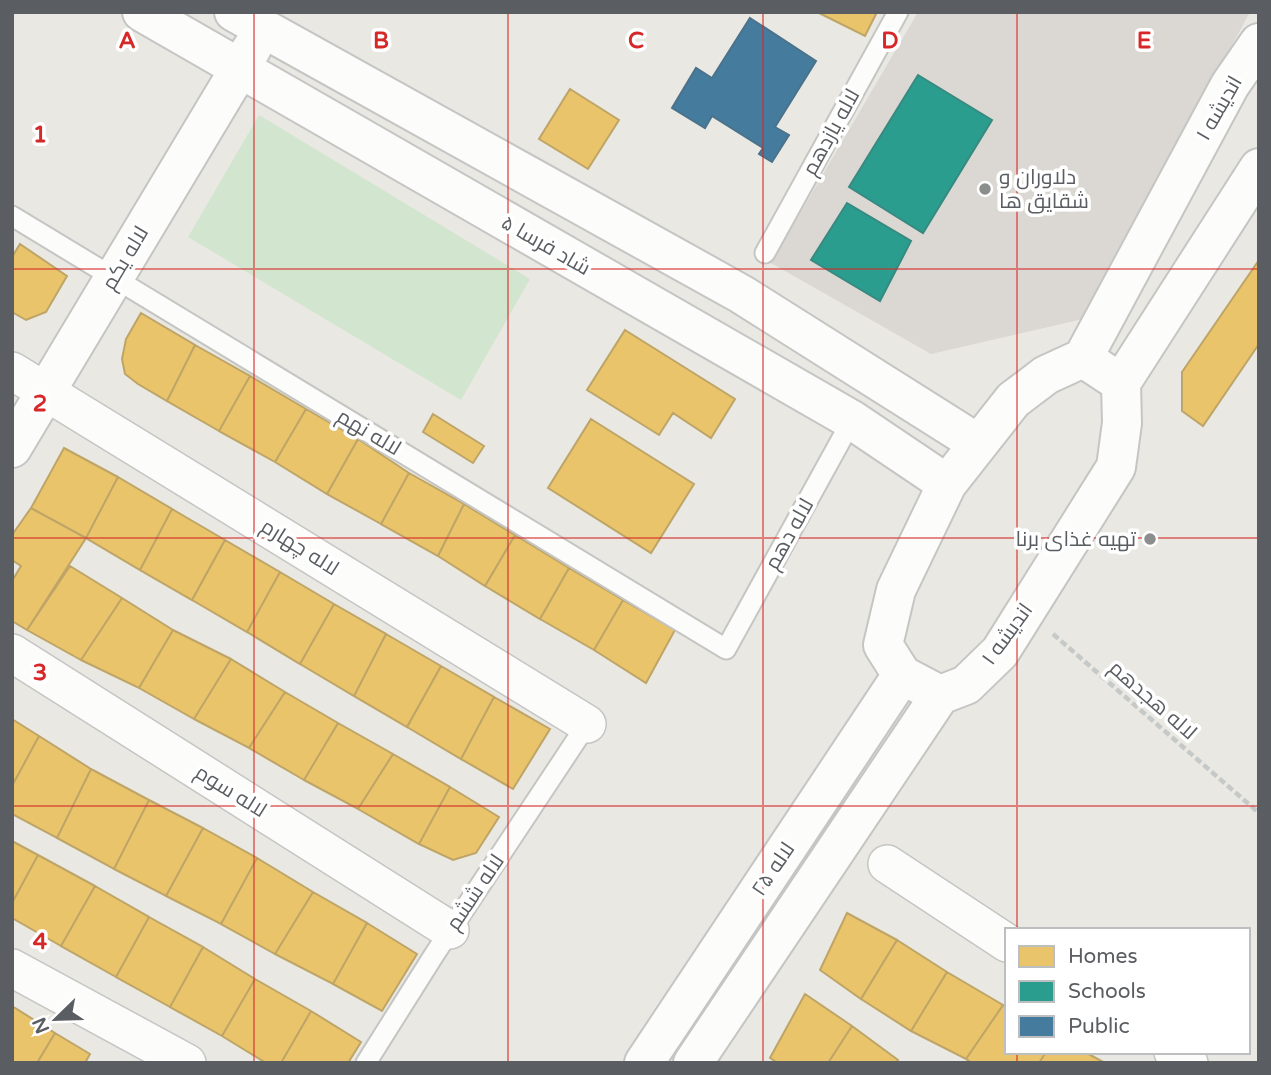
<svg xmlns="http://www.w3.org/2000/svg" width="1271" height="1075" font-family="'Varela Round',Cairo,sans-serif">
<rect width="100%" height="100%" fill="#e9e8e3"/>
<!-- education -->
<path fill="#dbd8d3" d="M918,12H1250L1083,319L931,354L771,263Z"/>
<!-- green -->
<path fill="#d2e5cf" d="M259,115L530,279L461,400L188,237Z"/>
<!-- homes -->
<path fill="#e9c46a" stroke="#bea567" stroke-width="2" d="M817,12H877L865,36Z
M570,89L619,120L588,169L539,139Z
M20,244L67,276L46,312L26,320L12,312V257Z
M1259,260V344L1203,426L1182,411V372Z
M141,313L195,345L167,401L138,384L125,374L122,359L126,339Z
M625,330L735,399L711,438L673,413L659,435L587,390Z
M195,345L250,376L219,431L167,401Z
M250,376L306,409L275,462L219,431Z
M306,409L358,439L327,494L275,462Z
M433,414L484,446L473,463L423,432Z
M591,419L694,484L651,553L548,488Z
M358,439L409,473L381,524L327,494Z
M64,448L118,477L86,538L31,508Z
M409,473L464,504L438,556L381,524Z
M118,477L172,509L140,570L86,538Z
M464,504L515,535L485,586L438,556Z
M31,508L86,538L27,630L12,621V581L21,566L12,560V535Z
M172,509L225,540L192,600L140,570Z
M515,535L569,568L540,619L485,586Z
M225,540L280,572L247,632L192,600Z
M70,566L122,598L81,660L27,630Z
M569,568L623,600L594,650L540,619Z
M280,572L334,604L300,664L247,632Z
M122,598L173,630L139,688L81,660Z
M623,600L675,630L646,683L594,650Z
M334,604L386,634L354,696L300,664Z
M173,630L231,659L194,719L139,688Z
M386,634L441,666L407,727L354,696Z
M231,659L285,692L249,748L194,719Z
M441,666L494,697L461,759L407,727Z
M285,692L338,723L304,780L249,748Z
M494,697L550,729L513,789L461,759Z
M12,719L39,736L12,786Z
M338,723L393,754L358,809L304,780Z
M39,736L91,769L57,838L12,814V786Z
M393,754L450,787L419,844L358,809Z
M91,769L149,800L114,869L57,838Z
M450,787L499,817L476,853L453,860L419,844Z
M149,800L203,828L166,896L114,869Z
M203,828L257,858L221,924L166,896Z
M12,841L38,855L12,903Z
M38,855L95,886L61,946L12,918V903Z
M257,858L313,892L275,954L221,924Z
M95,886L149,917L116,977L61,946Z
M313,892L367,923L333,984L275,954Z
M847,913L897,940L861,999L820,970Z
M149,917L203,947L170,1007L116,977Z
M367,923L417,954L382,1011L333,984Z
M897,940L947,972L911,1031L861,999Z
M203,947L255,979L222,1036L170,1007Z
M947,972L1003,1005L966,1059L911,1031Z
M255,979L311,1011L281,1063H266L222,1036Z
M805,994L852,1026L828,1063H778L770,1058Z
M1003,1005L1007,1007V1052H1046L1039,1063H972L966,1059Z
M12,1006L55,1033L37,1063H12Z
M311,1011L361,1042L348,1063H281Z
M852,1026L898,1060L896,1063H828Z
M55,1033L90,1054L85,1063H37Z
M1046,1052H1085L1105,1063H1039Z"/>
<!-- schools -->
<path fill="#2a9d8f" stroke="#388a81" stroke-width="2" d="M918,75L992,120L923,233L849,187Z
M847,203L911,241L880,301L811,260Z"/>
<!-- public -->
<path fill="#457b9d" stroke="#4b728b" stroke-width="2" d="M750,18L816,61L775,127L789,135L772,162L759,154L763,148L712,116L705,128L672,108L696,68L712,78Z"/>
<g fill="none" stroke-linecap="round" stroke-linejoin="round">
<defs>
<path id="service" d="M12,216L726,649L852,420
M765,253L898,12
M366,1063L434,955L587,724"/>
<path id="minor" d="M12,371L587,724
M12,653L450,930
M887,864L1007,943
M12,968L187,1063
M1173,1052L1189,1063"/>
<path id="tertiary" d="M142,12L852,420L947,484
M234,12L741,294L977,443
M1083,358L1230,85L1259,43
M1121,383L1083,358L1046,375L1013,400L947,484L896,590L883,645L902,675L940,695L966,685L1000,652L1116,467L1122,423L1121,383L1259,168
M12,448L252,48
M644,1063L902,675
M693,1063L940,695"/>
</defs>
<!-- service casing -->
<use href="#service" stroke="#c5c5c4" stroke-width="23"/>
<!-- minor casing -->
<use href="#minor" stroke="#c5c5c4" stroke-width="40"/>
<!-- tertiary casing -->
<use href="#tertiary" stroke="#c5c5c4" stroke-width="42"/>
<!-- path -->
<path stroke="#c5c9c7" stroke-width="4.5" stroke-dasharray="7 3.5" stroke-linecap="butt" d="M1053,634L1259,813"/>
<!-- service -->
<use href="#service" stroke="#fcfcfb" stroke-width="19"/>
<!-- minor -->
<use href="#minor" stroke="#fcfcfb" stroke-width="37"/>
<!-- tertiary -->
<use href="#tertiary" stroke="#fcfcfb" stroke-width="38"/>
</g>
<!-- grid -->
<path fill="none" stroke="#d62828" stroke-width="2" stroke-opacity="0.55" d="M254,12V1063M508,12V1063M763,12V1063M1017,12V930M12,269H1259M12,538H1259M12,806H1259M1017,1052V1063"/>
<!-- markers -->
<g fill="#8c8e8e" stroke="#fff" stroke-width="2.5">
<circle cx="985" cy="189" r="7"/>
<circle cx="1150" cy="539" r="7"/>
</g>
<g text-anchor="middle" stroke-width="7" stroke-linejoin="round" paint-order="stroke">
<!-- street labels -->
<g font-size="21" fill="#5a5d61" stroke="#fff">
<text transform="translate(1219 108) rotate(-60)" y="7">اندیشه ۱</text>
<text transform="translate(831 132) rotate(-61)" y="7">لاله یازدهم</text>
<text transform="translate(546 245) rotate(30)" y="7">شاد فرسا ۵</text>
<text transform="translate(125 258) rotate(-59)" y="7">لاله یکم</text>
<text transform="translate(369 432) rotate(31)" y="7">لاله نهم</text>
<text transform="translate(789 534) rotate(-61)" y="7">لاله دهم</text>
<text transform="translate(300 547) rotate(32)" y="7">لاله چهارم</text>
<text transform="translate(1007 634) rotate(-54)" y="7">اندیشه ۱</text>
<text transform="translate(1153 700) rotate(41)" y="7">لاله هجدهم</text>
<text transform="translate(231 791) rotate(32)" y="7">لاله سوم</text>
<text transform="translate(773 869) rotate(-56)" y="7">لاله ۲۵</text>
<text transform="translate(475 892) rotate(-56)" y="7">لاله ششم</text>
</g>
<!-- poi labels -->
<g font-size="21" fill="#5a5d61" stroke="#fff" text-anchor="start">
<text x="999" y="184">دلاوران و<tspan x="999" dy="24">شقایق ها</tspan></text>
<text x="1136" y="546" text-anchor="end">تهیه غذای برنا</text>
</g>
</g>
<g font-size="23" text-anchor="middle" font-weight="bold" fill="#d62828" stroke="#fff" stroke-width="7" stroke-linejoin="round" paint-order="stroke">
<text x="127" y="48">A</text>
<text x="381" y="48">B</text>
<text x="636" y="48">C</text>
<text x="890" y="48">D</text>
<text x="1144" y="48">E</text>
<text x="40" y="142">1</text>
<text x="40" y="411">2</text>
<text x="40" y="680">3</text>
<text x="40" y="949">4</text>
</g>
<!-- border -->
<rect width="1271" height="1075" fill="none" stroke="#5a5d61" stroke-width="28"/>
<!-- legend -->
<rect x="1005" y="928" width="245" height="126" fill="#ffffff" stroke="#bdbec0" stroke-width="2"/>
<rect x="1019" y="946" width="35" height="21" fill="#e9c46a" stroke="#bdbec0" stroke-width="2"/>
<text x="1068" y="963" font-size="21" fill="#5a5d61">Homes</text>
<rect x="1019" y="981" width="35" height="21" fill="#2a9d8f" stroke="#bdbec0" stroke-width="2"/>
<text x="1068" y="998" font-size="21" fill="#5a5d61">Schools</text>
<rect x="1019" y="1016" width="35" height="21" fill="#457b9d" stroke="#bdbec0" stroke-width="2"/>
<text x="1068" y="1033" font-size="21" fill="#5a5d61">Public</text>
<!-- north arrow -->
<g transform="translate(56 1019) rotate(247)" stroke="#ffffff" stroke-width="5" paint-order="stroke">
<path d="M0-5L12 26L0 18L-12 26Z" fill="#5a5d61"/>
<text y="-10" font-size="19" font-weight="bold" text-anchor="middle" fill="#5a5d61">N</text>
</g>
</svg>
